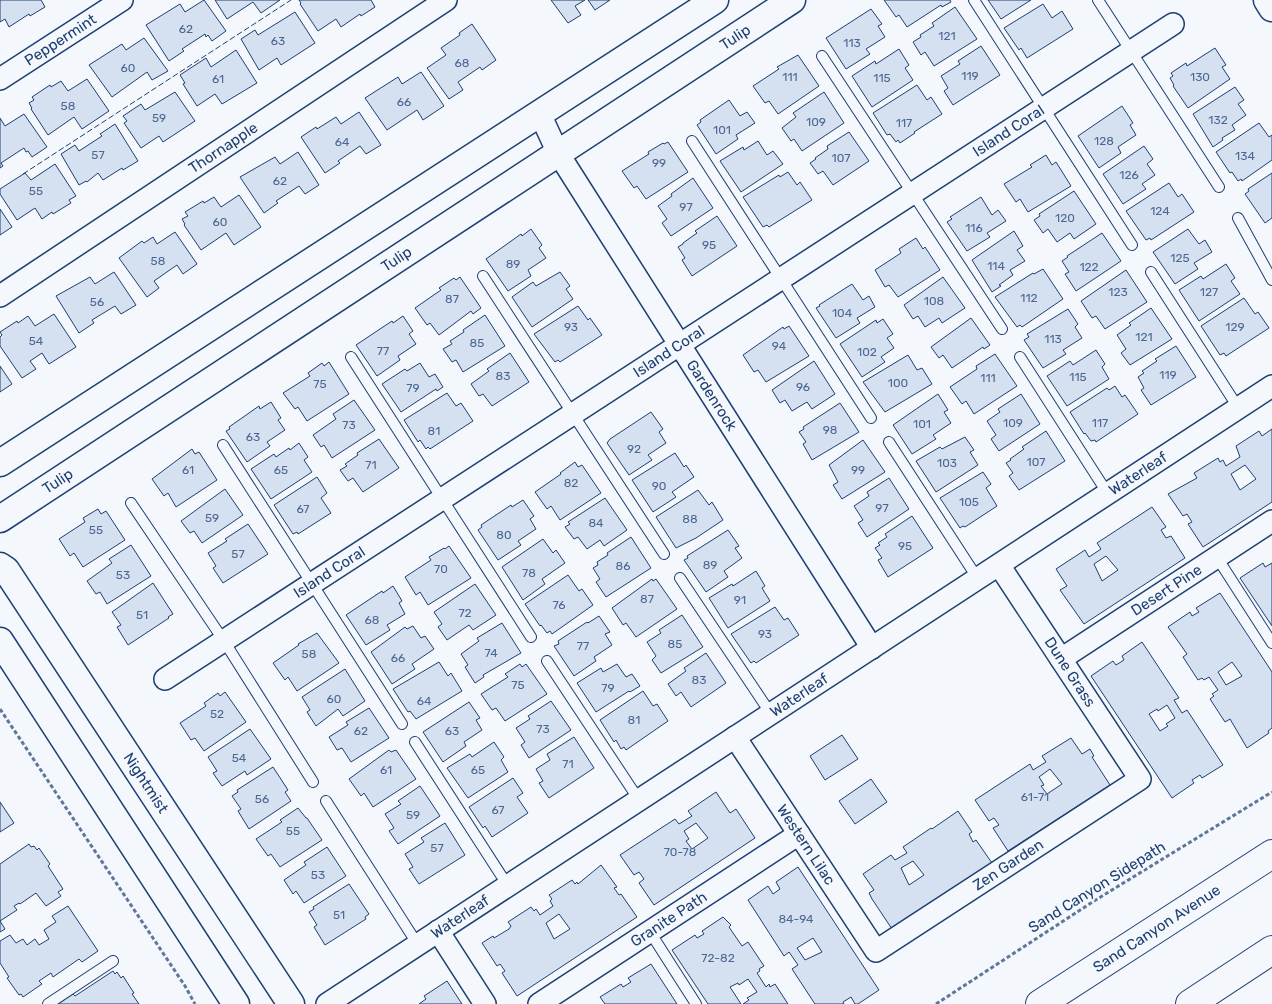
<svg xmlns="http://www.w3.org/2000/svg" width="1272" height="1004" font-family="Rubik,sans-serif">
<rect width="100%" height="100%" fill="#f4f7fb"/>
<!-- building -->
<path fill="#d5e0f0" stroke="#1d3f73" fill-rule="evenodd" d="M0,0H41L45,7L30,16L29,14L9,27L5,19L0,22Z
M204,0L226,31L212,41L208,35L206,37L205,34L182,49L184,51L169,61L146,25L180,4L185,12Z
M215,0H280L261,13L253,2L227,19Z
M299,0H371L375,7L361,16L360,14L341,27L336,19L318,31L300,4L301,3Z
M551,0H585L575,6L581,15L568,23Z
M588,0H610L595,10Z
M884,0H950L951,2L942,7L941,5L907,27L899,15L896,17Z
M988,0H1031L1001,19Z
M1043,4L1052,18L1062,11L1073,29L1027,58L1021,48L1019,50L1004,28Z
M955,7L977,39L934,66L925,52L921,55L913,42L921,37L920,35L934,26L932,23Z
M871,9L882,24L878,26L885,37L866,49L870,54L846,69L826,38Z
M295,12L315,43L281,65L277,58L259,70L241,39L255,30L258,35Z
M472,24L496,60L482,70L480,67L458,82L463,90L449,99L427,68L446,55L441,48L460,35L459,33Z
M144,38L168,71L152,80L147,72L112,97L89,65L122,44L126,50Z
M981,46L1000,75L953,105L944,91L948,88L941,76L960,64L958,61Z
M1215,48L1226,65L1222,67L1230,79L1188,108L1173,86L1174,85L1170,78L1173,76L1171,73L1186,63L1187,66Z
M899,49L909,65L905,68L913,80L872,107L852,76L875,61L876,64Z
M236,50L257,83L222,104L215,94L197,106L183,84L185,83L180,75L206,58L211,67Z
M798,55L819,86L778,114L769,101L765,103L753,86L779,69L777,67Z
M421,72L444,106L423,120L417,110L387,130L365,98L398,77L402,84Z
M87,79L109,111L82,129L74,117L48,135L31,109L32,108L29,103L34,100L32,97L50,85L51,87L61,81L68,91Z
M917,85L927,100L931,97L942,114L914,132L915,133L900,143L898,140L896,142L890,134L887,135L873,113Z
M1235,87L1244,100L1238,104L1246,115L1232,125L1235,130L1222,138L1223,140L1213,147L1193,114Z
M175,92L195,121L163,142L159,136L141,148L124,123L127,121L123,116L141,104L145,110Z
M824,92L844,123L802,151L794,139L791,141L782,128L796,117L793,113Z
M729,100L740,116L747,112L755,123L736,135L738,139L716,154L697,125L701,122L700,120Z
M1122,106L1133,123L1130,125L1136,135L1118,147L1121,153L1099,168L1078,136Z
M359,112L381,145L366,154L360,146L338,161L340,163L325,173L301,137L316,127L317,129L336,117L341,124Z
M24,114L47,147L32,157L28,151L26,152L24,148L1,163L3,166L0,168V118L5,126Z
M1259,123L1269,137L1272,135V160L1242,181L1241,179L1238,181L1232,172L1230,173L1216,152Z
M115,124L138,161L123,170L122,168L103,180L98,173L87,182L86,181L79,185L61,154L75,145L79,151L102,136L100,134Z
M849,132L869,161L833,185L823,171L818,174L810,163L816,159L815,158L828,149L827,146Z
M758,141L767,155L773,151L783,164L741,192L720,161L743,147L744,150Z
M668,142L688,172L646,199L637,186L634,188L622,171L649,154L648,152L663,143L664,144Z
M1144,146L1153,159L1147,164L1155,175L1142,184L1146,189L1123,204L1103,174Z
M298,152L319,185L305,194L299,186L276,201L278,203L264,213L240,177L275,157L280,164Z
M1046,155L1052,165L1056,162L1071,186L1028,212L1020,199L1016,202L1004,184L1032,167L1030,165Z
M55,164L76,196L69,200L71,203L53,214L52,212L42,219L35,208L17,220L0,194V189L25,173L31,180Z
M788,172L797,185L800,182L812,200L769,227L767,225L763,227L743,197L779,175L780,177Z
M1272,173V218L1265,223L1245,194L1249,191L1248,189Z
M693,178L713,208L671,236L662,223L667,219L658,206L672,196L671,194Z
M1169,183L1178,197L1182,194L1194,212L1151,240L1150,238L1146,240L1126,211Z
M1074,191L1096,224L1074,239L1070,233L1057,242L1048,229L1043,233L1034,220L1040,216L1039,214Z
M239,195L261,227L234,245L226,233L201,250L184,225L185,224L182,219L188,216L185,212L203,201L204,203L214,197L221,207Z
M981,197L992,215L998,210L1006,221L987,233L990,237L967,251L947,222L952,219L950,217Z
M0,209L12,227L0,235Z
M717,216L737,246L692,276L682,260L685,258L678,247L683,244V243L697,233L695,231Z
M531,229L542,245L539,248L546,258L528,270L531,276L508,291L486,259L521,234L522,236Z
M1188,229L1199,244L1205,240L1212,252L1194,263L1198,269L1175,284L1153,252Z
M1014,231L1023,246L1017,250L1025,261L1010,270L1013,275L999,285L1001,286L992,292L972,260Z
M175,232L197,264L183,274L177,265L154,281L159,288L147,297L119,258L142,241L144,243L153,237L157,244Z
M1102,233L1121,261L1076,291L1065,274L1069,272L1062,261L1068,257L1067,256Z
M916,238L923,249L925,247L940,270L898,297L889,285L885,287L875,270L901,253L899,249Z
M1226,264L1235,278L1231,281L1240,294L1199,321L1179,290L1201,276L1203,279Z
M1043,269L1063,299L1022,327L1020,325L1017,327L995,297L1033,273L1034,274Z
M1126,270L1147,302L1105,329L1096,316L1092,318L1081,301Z
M114,272L136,305L121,314L115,306L92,320L94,323L79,333L56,296L90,277L95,284Z
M560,272L570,286L566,289L573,299L532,327L512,297L533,282L536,286Z
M460,277L481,308L473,314L471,311L439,335L430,323L427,325L415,308L441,290L439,288L454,278L456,280Z
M943,277L965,308L942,323L939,318L925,327L918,316L913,319L904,305Z
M852,284L863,300L869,296L875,307L857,318L860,323L836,338L816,308L820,306L819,305Z
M1244,298L1255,314L1258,312L1269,328L1226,356L1224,353L1220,355L1201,326Z
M578,306L588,320L590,318L602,335L560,362L558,360L555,362L534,334Z
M1151,308L1172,339L1130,365L1121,353L1126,349L1117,335L1131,325L1129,323Z
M1068,309L1078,324L1075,327L1082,338L1063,350L1066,354L1043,368L1024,340L1029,337L1027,334Z
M54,314L76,347L49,364L42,353L30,361L36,369L22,378L0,346V337L2,335L0,332L17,321L18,323L28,316L35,326Z
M485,315L505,346L463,372L456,360L452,362L443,349L452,344L450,341L464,332L463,330Z
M403,316L413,331L409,334L416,344L398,356L400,360L377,376L356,345L392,321L393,323Z
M971,318L990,345L984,349L983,347L952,368L943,355L939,358L931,347Z
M883,319L893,334L887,338L894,348L881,357L885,362L862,377L840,344L876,320L877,323Z
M789,326L809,356L766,382L758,370L754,372L743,355L783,327L784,329Z
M1176,346L1196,377L1151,405L1141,390L1144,388L1138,377L1144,373L1142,371L1157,361L1155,359Z
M1096,350L1105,364L1102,367L1109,379L1067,406L1047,376L1070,361L1073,365Z
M510,353L529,382L492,406L483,394L479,396L471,384L489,371L487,369Z
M995,354L1017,386L974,414L966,401L962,404L950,387L977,369L976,366Z
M908,355L917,370L922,368L932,384L885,412L863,382Z
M814,361L835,394L812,409L807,402L792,411L785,400L780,403L772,390Z
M329,362L349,394L307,421L298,407L295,409L283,393L310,376L308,373L322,363L324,366Z
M420,363L429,377L435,374L443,387L437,391L436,389L401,412L382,384L405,369L407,371Z
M0,366L12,384L0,392Z
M1115,386L1122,397L1125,395L1138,414L1096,442L1095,440L1091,441L1085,433L1084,434L1070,412L1107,388L1109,390Z
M447,393L456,406L461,403L473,421L430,449L428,447L426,449L420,440L418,442L404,420Z
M938,394L948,410L944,412L951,423L933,435L936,439L912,454L893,425Z
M1021,394L1040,424L999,451L991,439L996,435L987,421L1000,412L998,409Z
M354,400L375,430L332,458L324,445L321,447L313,435L336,419L333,414Z
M271,402L281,418L278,420L285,430L267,442L270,446L247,462L226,431L230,429L229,427L259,406L260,409Z
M840,403L859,432L812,460L803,444L806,442L799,432L804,429L803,427Z
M651,412L663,429L659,432L666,443L648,455L652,460L629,475L607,443L610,439Z
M1272,429V502L1203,547L1188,524L1192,522L1187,514L1183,516L1168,494L1197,478L1194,473L1218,458L1220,462L1223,460L1226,466L1240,457L1236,446L1259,431L1262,436ZM1245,465L1256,479L1240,490L1231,474Z
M1046,431L1065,461L1019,490L1009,476L1013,473L1006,463L1011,460L1010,459L1024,449L1022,447Z
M965,437L974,450L970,452L978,465L936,492L916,461L940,447L942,449Z
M379,439L399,468L363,492L353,478L348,481L340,470L347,466L345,464L358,455L357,453Z
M863,440L885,472L842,499L833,485L838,482L829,465Z
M299,443L308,457L304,460L312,472L271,499L251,469L274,454L276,457L289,448L290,450Z
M192,449L195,454L199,452L217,480L176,507L168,493L164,496L152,479Z
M675,453L684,467L686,465L694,477L672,492L676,497L653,512L632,480Z
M575,462L578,467L582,465L601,493L560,520L551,506L547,509L535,492L561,474L560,473Z
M983,472L991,484L986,488L997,506L965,527L963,526L960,528L940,498Z
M317,477L327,493L321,498L331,513L298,534L297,532L293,534L274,505Z
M889,478L909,509L867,537L858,523L863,520L854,506L869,496L867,492Z
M225,489L243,515L202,543L194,531L190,533L181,521Z
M698,490L709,505L712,502L723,520L696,538L676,548L656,517Z
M605,498L627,530L604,546L600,540L587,549L578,537L574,539L565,527L570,524L568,522Z
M523,500L534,516L530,519L536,529L518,541L521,545L498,560L478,530L482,527L481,525L511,505L512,507Z
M1152,507L1166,527L1161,530L1166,538L1171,536L1185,558L1084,624L1060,590L1067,586L1056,569L1085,550L1089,557L1101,549L1097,543ZM1106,556L1118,570L1102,581L1094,564Z
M98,509L101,514L106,511L125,540L83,567L74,553L70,556L59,539L85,522L83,518Z
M912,516L933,548L888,577L878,560L882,558L875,548L880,545L878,543L887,537L885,534Z
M248,524L268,554L223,583L213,568L216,566L208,553L227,541L225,539Z
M728,530L739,546L735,548L742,558L724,571L728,577L706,592L684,560L688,558L687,556Z
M631,537L651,568L606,597L596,582L600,579L593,568L598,565L597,562L608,555L607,553Z
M543,539L553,553L556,550L565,563L542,579L545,584L523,600L502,567Z
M131,545L151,576L107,604L100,592L96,594L87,581L112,563L109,559Z
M449,546L471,578L428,605L420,592L416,595L405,577L431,560L429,557L444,548L445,549Z
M1263,563L1265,567L1272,563V626L1240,578Z
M756,571L765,586L762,588L770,601L728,628L709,598L732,584L733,586Z
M568,575L579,591L582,589L593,605L552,634L550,631L547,633L541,625L540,626L525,604Z
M652,579L653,581L656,579L677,609L636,637L626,623L623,625L612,608Z
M153,583L173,614L168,617L169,618L128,645L117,627L121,625L112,612Z
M475,584L496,615L473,630L469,625L447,640L438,627L442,624L434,612Z
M393,586L402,601L399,603L405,614L387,625L390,630L366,645L346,615L382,591L383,593Z
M1220,593L1272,672V728L1268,731L1269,733L1247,748L1230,719L1225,722L1210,699L1214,696L1212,694L1218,690L1209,677L1204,680L1202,678L1198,680L1183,657L1187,654L1168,627L1190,612L1192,616L1199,612L1196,608ZM1232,662L1242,676L1226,685L1218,672Z
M775,607L784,620L788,618L799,635L756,663L754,661L751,663L731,634Z
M682,615L703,647L661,673L652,660L656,656L647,642L661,633L659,630Z
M599,616L610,632L605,634L612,645L594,657L596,661L574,676L554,646L559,644L558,641L587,622L588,623Z
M502,623L521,653L483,675L484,677L475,683L465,667L468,665L461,654L479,641L477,638Z
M413,626L421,638L425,636L434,649L412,664L415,669L392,684L371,652L405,627L407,629Z
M317,633L339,663L297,691L288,677L285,680L273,663L299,645L298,644Z
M1142,642L1179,698L1174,700L1182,713L1187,710L1223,765L1202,778L1200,775L1192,780L1194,783L1172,798L1091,676L1113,661L1116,665L1124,660L1122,656ZM1167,705L1175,718L1166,724L1168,726L1160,731L1149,714L1157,709L1158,711Z
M706,653L726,683L691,707L681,692L676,696L668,684L686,671L684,668Z
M439,662L448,676L451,673L462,691L416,719L410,711L408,712L393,689Z
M520,664L522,667L526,664L547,694L505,721L496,708L492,710L481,694L508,677L505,674Z
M617,664L626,677L632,674L640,686L630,692L629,691L596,712L577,683L601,668L603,672Z
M345,669L365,701L343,716L338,709L316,726L307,712L310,710L302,697Z
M643,691L653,706L657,704L668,721L626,750L624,747L621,749L616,740L614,742L600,720Z
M225,692L246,722L204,751L195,738L191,740L180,723L206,706L204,703L218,693L220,696Z
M551,701L571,730L529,758L521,745L525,742L516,728L530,719L528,716Z
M469,702L480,718L476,720L482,730L464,742L466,746L443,762L423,732Z
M369,708L389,738L351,762L342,748L337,750L329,737L348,725L346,722Z
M250,729L271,759L247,775L245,771L222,786L213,773L217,771L208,757Z
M842,735L858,759L825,780L810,756Z
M574,737L594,768L549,798L539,783L543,781L536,769L550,760L547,754Z
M1071,738L1082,754L1090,749L1094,756L1092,757L1110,785L1008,851L993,828L999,825L994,818L989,821L975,800L1030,764L1033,770L1046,762L1042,756ZM1050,769L1062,784L1047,794L1041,786L1044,785L1039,777Z
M494,742L504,757L501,760L508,772L468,798L447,768L470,754L472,757Z
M389,750L391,752L396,750L416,779L373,807L364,793L361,796L349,779Z
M273,767L288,790L285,792L291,801L249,829L238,811L241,809L232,796L238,792L237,790Z
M513,778L523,793L517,797L528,813L492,837L485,826L483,828L469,807Z
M871,779L887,802L855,824L839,801Z
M420,786L440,816L398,844L389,831L394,828L385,814L401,804L398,801Z
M716,792L730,813L736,809L755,838L654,905L639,883L644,879L639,872L634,875L620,855L675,819L679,824L692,816L688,811ZM696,823L708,838L692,849L686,841L689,839L684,831Z
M0,802L14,823L0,832Z
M298,808L306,818H307L322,840L280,867L271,854L268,856L256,839L282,822L280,820Z
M958,811L972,832L969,834L973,842L976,840L992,863L892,929L872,899L869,893L874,890L863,874L891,855L895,860L907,853L903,847L931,828L932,829ZM913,861L924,875L909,885L901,868Z
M445,823L465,855L419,884L409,869L413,867L405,854L424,842L421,838Z
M29,844L31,847L34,846L37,850L39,848L50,864L48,866L63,889L58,892L61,896L46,906L36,893L20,904L19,903L14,906L17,910L0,921L5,929L0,932V864Z
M327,847L346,876L304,903L296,891L293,894L284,880L306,865L304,862Z
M601,865L617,887L614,888L619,895L621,894L637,917L517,996L502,973L505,971L500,964L497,966L482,943L493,936L494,938L509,929L511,926L508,922L531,907L534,911L536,909L540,915L553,906L550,901L552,899L549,895L572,880L575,884L577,882L578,884ZM559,914L570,929L554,939L546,923Z
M798,867L879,990L858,1004H855L851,997L843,1002L844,1004H815L792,969L798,965L789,952L784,956L748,900L768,886L773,894L780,889L776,882ZM813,938L822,952L805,960L797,948Z
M349,884L369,914L365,917L366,919L325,945L314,927L317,925L309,912L314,909L313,907Z
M68,906L98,951L82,962L79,959L53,977L51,973L39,981L42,984L23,997L21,994L19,995L7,978L9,977L0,963V941L10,935L16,943L23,939L27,945L35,939L39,945L49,939L44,930L56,922L52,916Z
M723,917L731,925L729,927L742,946L748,942L764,966L759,969L760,971L757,973L766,987L769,984L770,987L775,984L788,1004H743L749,1000L747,998L757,992L748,979L739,985L738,983L730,987L741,1004H708L672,950L695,935L697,938L704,934L702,931Z
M651,964L677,1004H605L600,997L621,984L623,987L631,982L628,978Z
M113,971L115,974L117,972L121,978L123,976L134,993L132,994L139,1004H58L73,994L75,996Z
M447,981L462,1004H419L426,999L424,996Z"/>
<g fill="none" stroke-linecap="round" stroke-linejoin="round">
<defs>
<path id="service" d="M974,0L1132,245
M1098,0L1219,187
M822,56L1002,329
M692,141L871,418
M1238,218L1272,280
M1151,272L1239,409
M483,276L664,554
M351,357L531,637
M1020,357L1108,494
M889,442L978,579
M223,445L402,724
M131,503L224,641L313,782
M1216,556L1272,643
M680,578L771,714
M547,661L639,800
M415,742L508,886
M326,801L418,945
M650,932L696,1004
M48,1004L113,961"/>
<g id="minor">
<path id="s1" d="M0,79L122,0"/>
<path id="s2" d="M540,114L558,153L872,648"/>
<path id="s3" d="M0,296L446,0"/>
<path id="s4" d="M1061,659L1272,521"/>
<path id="s5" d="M165,679L1173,24"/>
<path id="s6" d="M735,737L876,951L1140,779L999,565"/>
<path d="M438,931L485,1004"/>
<path id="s7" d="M327,1004L1272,386"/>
<path id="s8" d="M539,1004L799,834"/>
</g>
<g id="tertiary">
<path d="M1267,0L1272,8"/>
<path d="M0,463L715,0"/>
<path id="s9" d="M0,519L792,0"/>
<path id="s10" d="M0,566L6,570L291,1004"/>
<path d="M0,641L236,1004"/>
</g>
<g id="secondary">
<path id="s11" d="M1040,1004L1272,854"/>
<path d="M1190,1004L1272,950"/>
</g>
</defs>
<!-- service casing -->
<use href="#service" stroke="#1d3f73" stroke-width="12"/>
<!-- minor casing -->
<use href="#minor" stroke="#1d3f73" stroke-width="24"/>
<!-- tertiary casing -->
<use href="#tertiary" stroke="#1d3f73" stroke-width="29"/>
<!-- secondary casing -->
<use href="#secondary" stroke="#1d3f73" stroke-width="30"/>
<!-- path -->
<path stroke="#5e769c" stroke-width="3" stroke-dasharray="4 2.5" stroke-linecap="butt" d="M0,709L185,986L195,1004
M936,1004L1094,901L1272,792"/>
<!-- service -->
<use href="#service" stroke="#f4f7fb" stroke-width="10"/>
<!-- minor -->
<use href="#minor" stroke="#f4f7fb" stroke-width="21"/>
<!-- tertiary -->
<use href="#tertiary" stroke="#f4f7fb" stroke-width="26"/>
<!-- secondary -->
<use href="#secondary" stroke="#f4f7fb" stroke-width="28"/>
<!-- fence -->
<path stroke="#1d3f73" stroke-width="1" stroke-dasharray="6 2.5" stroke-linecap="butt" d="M23,174L291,0"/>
</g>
<g text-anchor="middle" stroke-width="4" stroke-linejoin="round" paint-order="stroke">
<!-- number labels -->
<g font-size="12" fill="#4b6792">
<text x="186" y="33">62</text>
<text x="947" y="40">121</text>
<text x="278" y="45">63</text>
<text x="852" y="47">113</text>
<text x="462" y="67">68</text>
<text x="128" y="72">60</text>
<text x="970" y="80">119</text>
<text x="790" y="81">111</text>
<text x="1200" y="81">130</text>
<text x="882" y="82">115</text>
<text x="218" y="83">61</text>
<text x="404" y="106">66</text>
<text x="68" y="110">58</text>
<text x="159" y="122">59</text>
<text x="1218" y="124">132</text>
<text x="816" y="126">109</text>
<text x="904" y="127">117</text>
<text x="722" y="134">101</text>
<text x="1104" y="145">128</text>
<text x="342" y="146">64</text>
<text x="98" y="159">57</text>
<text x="1245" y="160">134</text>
<text x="841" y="162">107</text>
<text x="659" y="167">99</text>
<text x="1129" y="179">126</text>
<text x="280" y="185">62</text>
<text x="36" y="195">55</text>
<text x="686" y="211">97</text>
<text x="1160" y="215">124</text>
<text x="1065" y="222">120</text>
<text x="220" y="226">60</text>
<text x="974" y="232">116</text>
<text x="709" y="249">95</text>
<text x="1180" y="262">125</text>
<text x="158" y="265">58</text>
<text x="513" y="268">89</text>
<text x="996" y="270">114</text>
<text x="1089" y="271">122</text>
<text x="1118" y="296">123</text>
<text x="1209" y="296">127</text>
<text x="1029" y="302">112</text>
<text x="452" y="303">87</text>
<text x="934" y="305">108</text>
<text x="97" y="306">56</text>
<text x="842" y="317">104</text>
<text x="571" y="331">93</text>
<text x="1235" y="331">129</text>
<text x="1144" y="341">121</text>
<text x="1053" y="343">113</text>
<text x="36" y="345">54</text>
<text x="477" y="347">85</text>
<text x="779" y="350">94</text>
<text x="383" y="355">77</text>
<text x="867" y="356">102</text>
<text x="1168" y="379">119</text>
<text x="503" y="380">83</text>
<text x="1078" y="381">115</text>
<text x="988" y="382">111</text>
<text x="898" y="387">100</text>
<text x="320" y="388">75</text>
<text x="803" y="391">96</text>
<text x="413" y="392">79</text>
<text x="1013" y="427">109</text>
<text x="1100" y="427">117</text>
<text x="922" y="428">101</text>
<text x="349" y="429">73</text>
<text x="830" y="434">98</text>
<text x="434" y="435">81</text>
<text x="253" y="441">63</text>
<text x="634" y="453">92</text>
<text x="1036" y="466">107</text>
<text x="947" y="467">103</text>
<text x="371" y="469">71</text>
<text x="188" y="474">61</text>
<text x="281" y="474">65</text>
<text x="858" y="474">99</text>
<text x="571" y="487">82</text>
<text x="659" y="490">90</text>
<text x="969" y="506">105</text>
<text x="882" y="512">97</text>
<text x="303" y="513">67</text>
<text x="212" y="522">59</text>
<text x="690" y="523">88</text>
<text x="596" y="527">84</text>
<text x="96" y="534">55</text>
<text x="504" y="539">80</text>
<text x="905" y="550">95</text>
<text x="238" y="558">57</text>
<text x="710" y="569">89</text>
<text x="623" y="570">86</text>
<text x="441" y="573">70</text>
<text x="529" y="577">78</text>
<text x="123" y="579">53</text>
<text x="647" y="603">87</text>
<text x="740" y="604">91</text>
<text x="559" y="609">76</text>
<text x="465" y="617">72</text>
<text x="142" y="619">51</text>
<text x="372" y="624">68</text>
<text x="765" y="638">93</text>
<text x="675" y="648">85</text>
<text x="583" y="650">77</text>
<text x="491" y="657">74</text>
<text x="309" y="658">58</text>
<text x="398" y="662">66</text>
<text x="699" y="684">83</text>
<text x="518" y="689">75</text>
<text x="608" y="692">79</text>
<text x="334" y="703">60</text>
<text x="424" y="705">64</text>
<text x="217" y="718">52</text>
<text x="634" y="724">81</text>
<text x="543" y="733">73</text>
<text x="361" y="735">62</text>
<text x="452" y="735">63</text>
<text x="239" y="762">54</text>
<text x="568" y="768">71</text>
<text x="386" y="774">61</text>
<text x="478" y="774">65</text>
<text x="1035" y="801">61-71</text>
<text x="262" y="803">56</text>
<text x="498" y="814">67</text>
<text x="413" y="819">59</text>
<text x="293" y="835">55</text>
<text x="437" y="852">57</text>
<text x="680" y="856">70-78</text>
<text x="318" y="879">53</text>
<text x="339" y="919">51</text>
<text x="796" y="923">84-94</text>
<text x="718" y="962">72-82</text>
</g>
<!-- street labels -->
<g font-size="15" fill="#1d3f73" stroke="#f4f7fb">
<text dy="5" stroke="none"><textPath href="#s9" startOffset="879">Tulip</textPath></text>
<text dy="5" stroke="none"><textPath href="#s1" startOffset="72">Peppermint</textPath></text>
<text dy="5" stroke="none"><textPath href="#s5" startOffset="1006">Island Coral</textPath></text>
<text dy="5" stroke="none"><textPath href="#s3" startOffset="268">Thornapple</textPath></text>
<text dy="5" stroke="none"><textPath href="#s9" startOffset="474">Tulip</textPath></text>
<text dy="5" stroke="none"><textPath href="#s5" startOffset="601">Island Coral</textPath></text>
<text dy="5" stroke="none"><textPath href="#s2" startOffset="330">Gardenrock</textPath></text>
<text dy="5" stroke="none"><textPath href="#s7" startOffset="969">Waterleaf</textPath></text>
<text dy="5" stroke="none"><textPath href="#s9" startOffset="69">Tulip</textPath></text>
<text dy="5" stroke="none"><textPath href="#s5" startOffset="196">Island Coral</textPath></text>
<text dy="5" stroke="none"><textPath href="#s4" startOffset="126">Desert Pine</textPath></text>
<text transform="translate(1070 672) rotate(57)" y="5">Dune Grass</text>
<text dy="5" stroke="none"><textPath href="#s7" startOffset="564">Waterleaf</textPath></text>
<text dy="5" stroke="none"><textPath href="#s10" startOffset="262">Nightmist</textPath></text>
<text dy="5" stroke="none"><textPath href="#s6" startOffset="129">Western Lilac</textPath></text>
<text dy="5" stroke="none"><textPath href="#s6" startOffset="414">Zen Garden</textPath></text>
<text transform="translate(1097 887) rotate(-32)" y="5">Sand Canyon Sidepath</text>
<text dy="5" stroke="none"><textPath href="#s7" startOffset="159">Waterleaf</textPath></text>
<text dy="5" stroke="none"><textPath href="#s8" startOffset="155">Granite Path</textPath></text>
<text dy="5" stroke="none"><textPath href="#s11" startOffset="139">Sand Canyon Avenue</textPath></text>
</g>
</g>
</svg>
